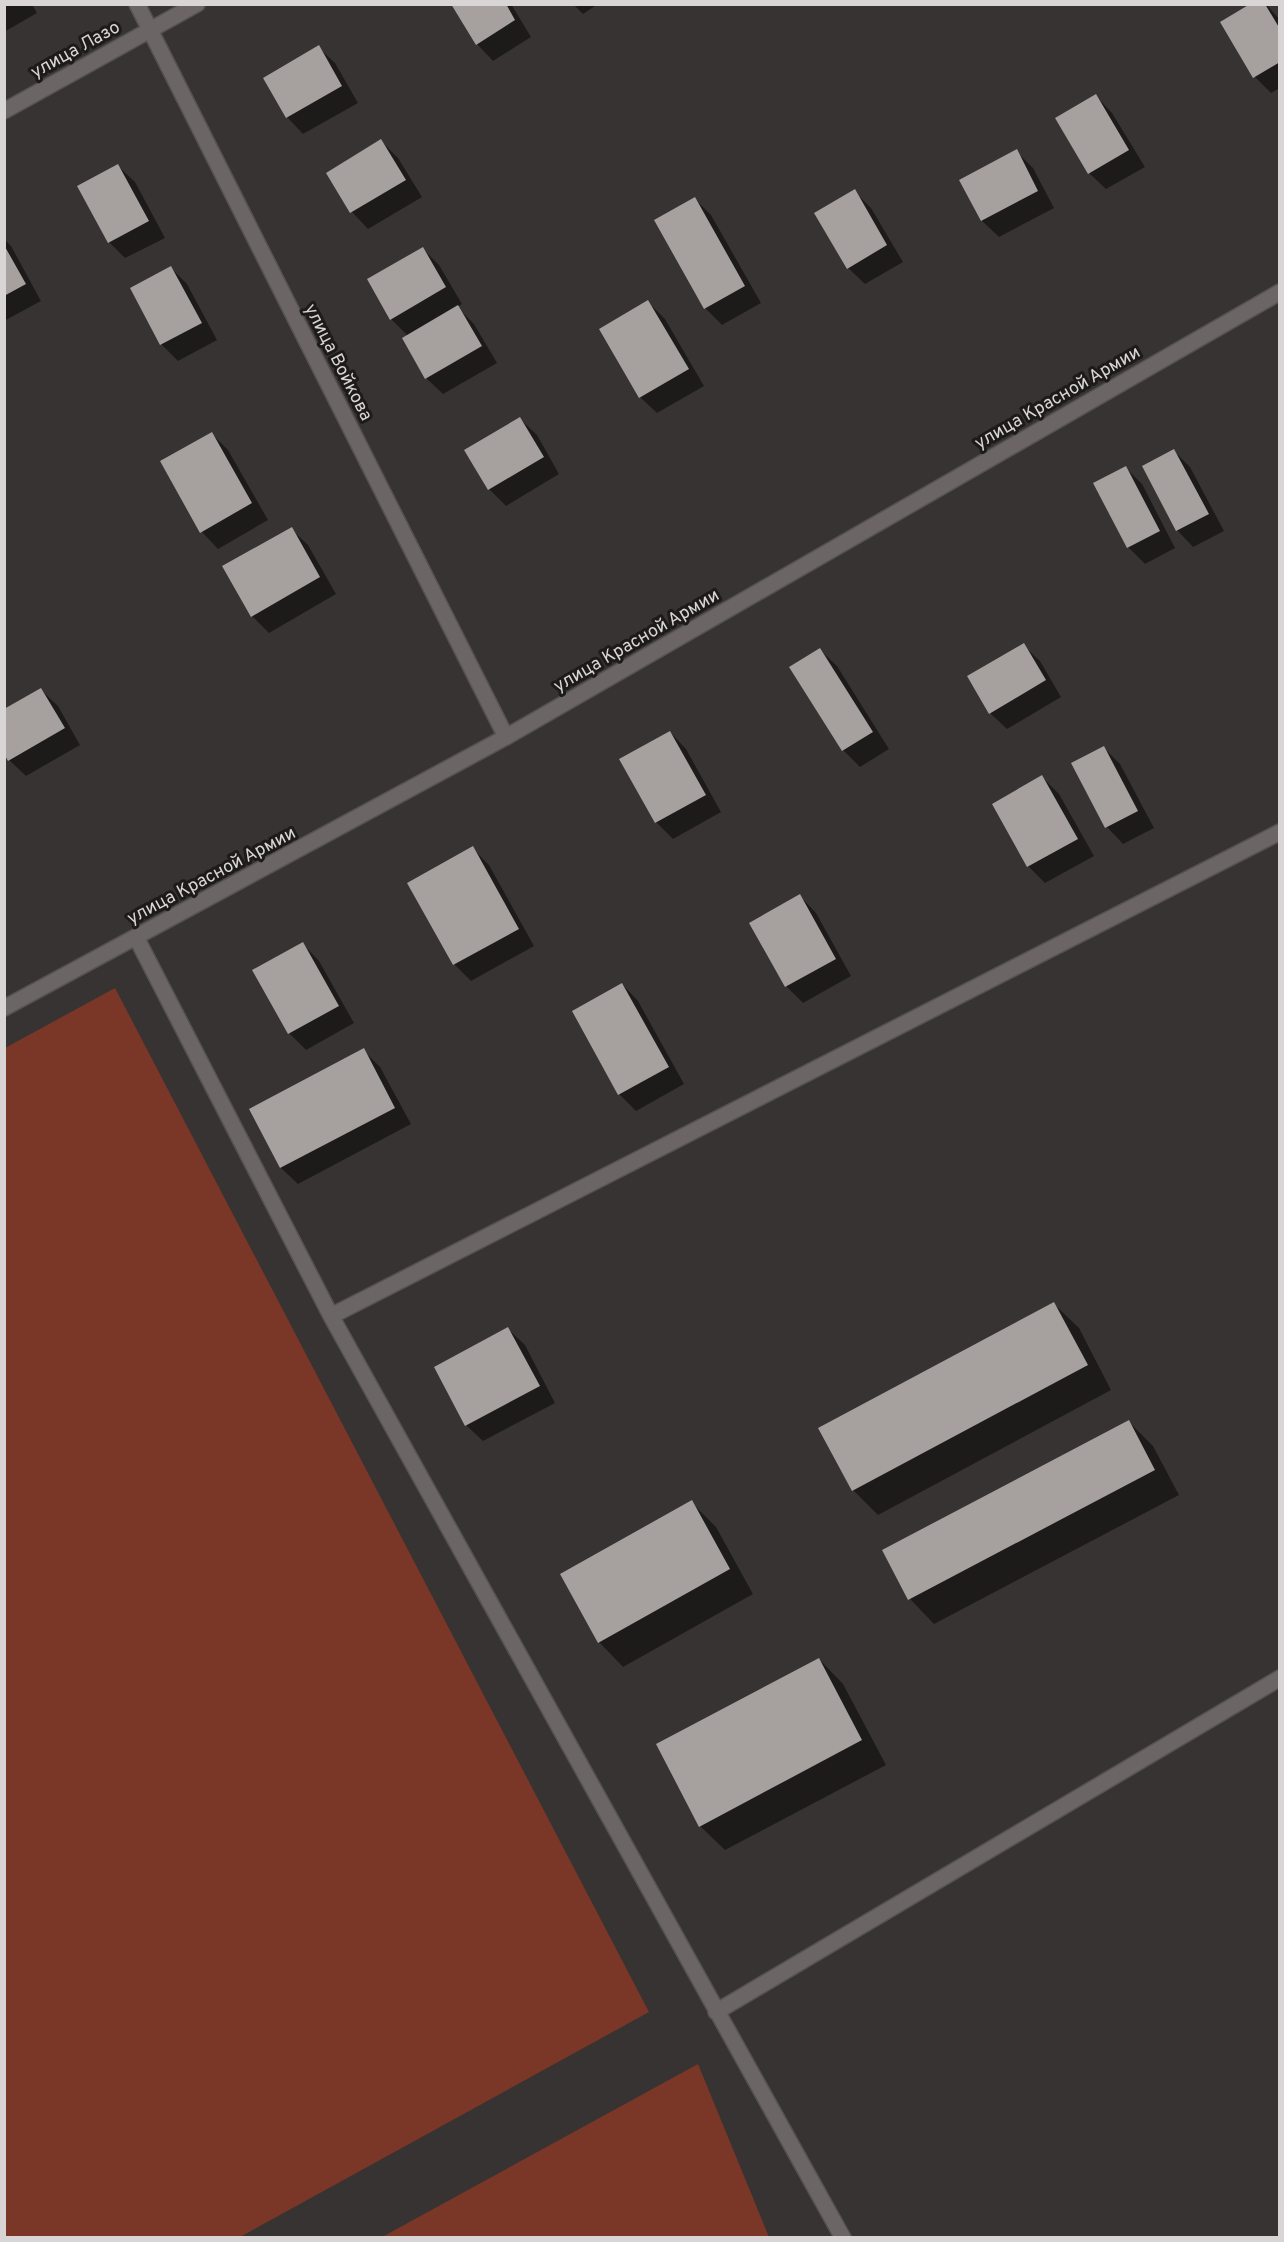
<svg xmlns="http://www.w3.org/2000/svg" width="1284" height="2242" font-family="Overpass,sans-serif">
<rect width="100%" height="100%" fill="#373332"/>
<!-- green -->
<path fill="#7a3627" d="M115,988L649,2012L240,2237H5V1048Z
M698,2064L769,2237H382Z"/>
<!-- shadow -->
<path fill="#0007" d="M4,4H32L37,13L4,32Z
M453,4H511L531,37L493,61L477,44Z
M573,4H598L583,14Z
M1253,4H1266L1280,20V88L1271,93L1255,77Z
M318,47L335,63L358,103L303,134L287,117Z
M1096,96L1112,113L1145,167L1106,189L1089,173Z
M381,141L398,158L422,197L368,229L352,212L328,174Z
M1016,151L1033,168L1054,208L999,237L982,221L961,181Z
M118,166L135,182L165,238L125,258L109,242Z
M854,191L871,208L903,262L865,284L848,268Z
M695,199L711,215L761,303L722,325L705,308L656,220Z
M4,239L11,246L41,301L4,321Z
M423,249L439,265L462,304L457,307L474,324L497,363L443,394L426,378L408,336L391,319Z
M171,268L187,284L217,340L178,361L162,345L132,289Z
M648,302L665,319L704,386L657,413L640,397Z
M520,419L537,435L559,474L506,506L489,489Z
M212,434L228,450L268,520L218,549L202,532L162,462Z
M1174,451L1190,467L1224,531L1193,547L1177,530Z
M1126,468L1142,484L1175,548L1145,564L1128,547Z
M291,529L308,545L336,594L269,633L252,616Z
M1023,645L1040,661L1061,697L1007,729L990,713Z
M820,650L837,666L889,749L860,767L843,750L791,668Z
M41,690L58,706L80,745L26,776L9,760Z
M670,732L686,749L721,812L673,839L656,822Z
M1104,748L1120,764L1154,828L1123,844L1107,827L1073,764Z
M1042,777L1059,794L1094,856L1045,883L1029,867L994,804Z
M472,848L489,865L534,946L471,981L454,964L409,883Z
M800,896L816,913L851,976L803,1003L786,986L751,923Z
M303,944L319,961L354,1023L306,1050L289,1033L254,971Z
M622,984L638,1001L684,1084L636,1111L619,1094L574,1011Z
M363,1050L380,1067L411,1124L298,1184L281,1168L251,1110Z
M1054,1304L1079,1328L1111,1390L878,1515L853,1490Z
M508,1329L525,1345L555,1403L483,1441L466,1425Z
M1129,1422L1153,1446L1179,1495L934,1624L910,1599L884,1551Z
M691,1502L716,1527L753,1594L623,1667L599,1642Z
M819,1659L843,1684L886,1765L725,1850L700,1826Z"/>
<!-- building -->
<path fill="#a6a09f" d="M451,4H506L515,20L476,45Z
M1250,4H1265L1280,29V62L1253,78L1220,22Z
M319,45L342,86L286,118L263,78Z
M1096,94L1129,150L1088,174L1055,118Z
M381,139L406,180L350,213L326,173Z
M1017,149L1038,191L981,221L959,180Z
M118,164L149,221L108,243L77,186Z
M855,189L887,245L847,269L814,213Z
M695,197L745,286L704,309L654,220Z
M4,245L26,284L4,296Z
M423,247L446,287L390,320L367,279Z
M171,266L202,323L160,345L130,288Z
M648,300L689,369L639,398L599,329Z
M458,305L482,346L425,379L402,338Z
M520,417L544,457L488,490L464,450Z
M212,432L252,503L200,533L160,461Z
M1174,449L1209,514L1176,531L1142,466Z
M1126,466L1160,531L1127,548L1093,483Z
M292,527L320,577L251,617L222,566Z
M1024,643L1046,680L989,714L967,676Z
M820,648L873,732L842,751L789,667Z
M41,688L65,728L8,761L4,754V709Z
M670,731L706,795L655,823L619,759Z
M1104,746L1138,811L1105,828L1071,763Z
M1042,775L1078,839L1027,867L992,804Z
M473,846L519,929L453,965L407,883Z
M800,894L836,959L785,987L749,923Z
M303,942L339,1006L288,1034L252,970Z
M622,983L669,1067L618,1095L572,1011Z
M364,1048L395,1108L280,1168L249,1109Z
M1054,1302L1088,1365L852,1491L818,1428Z
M508,1327L540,1386L465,1426L434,1367Z
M1129,1420L1155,1470L908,1600L882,1550Z
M692,1500L730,1569L598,1643L560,1574Z
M819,1658L862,1740L699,1827L656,1744Z"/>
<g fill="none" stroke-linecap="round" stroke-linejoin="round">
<defs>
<path id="service" d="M136,937L331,1316L843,2238
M331,1316L1280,832
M716,2012L1280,1678"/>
<path id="minor" d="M137,4L506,737
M4,111L197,4"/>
<path id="tertiary" d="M4,1008L506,737L1280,292"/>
</defs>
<!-- service casing -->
<use href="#service" stroke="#565251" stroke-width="18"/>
<!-- minor casing -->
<use href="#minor" stroke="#565251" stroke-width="18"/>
<!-- tertiary casing -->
<use href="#tertiary" stroke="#565251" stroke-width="18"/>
<!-- service -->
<use href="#service" stroke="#6b6665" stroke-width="15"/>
<!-- minor -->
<use href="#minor" stroke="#6b6665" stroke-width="15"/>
<!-- tertiary -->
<use href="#tertiary" stroke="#6b6665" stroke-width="15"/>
</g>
<g text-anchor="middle" stroke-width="6" stroke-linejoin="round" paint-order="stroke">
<!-- street labels -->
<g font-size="18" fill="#d8d5d4" stroke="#1d1b1a">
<text transform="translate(75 49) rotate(-29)" y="6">улица Лазо</text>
<text transform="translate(339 362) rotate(63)" y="6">улица Войкова</text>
<text transform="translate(1057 397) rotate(-30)" y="6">улица Красной Армии</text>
<text transform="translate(636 640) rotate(-30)" y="6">улица Красной Армии</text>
<text transform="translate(211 875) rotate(-28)" y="6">улица Красной Армии</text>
</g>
</g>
<!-- border -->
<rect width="1284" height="2242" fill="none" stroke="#d8d5d4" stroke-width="12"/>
</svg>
